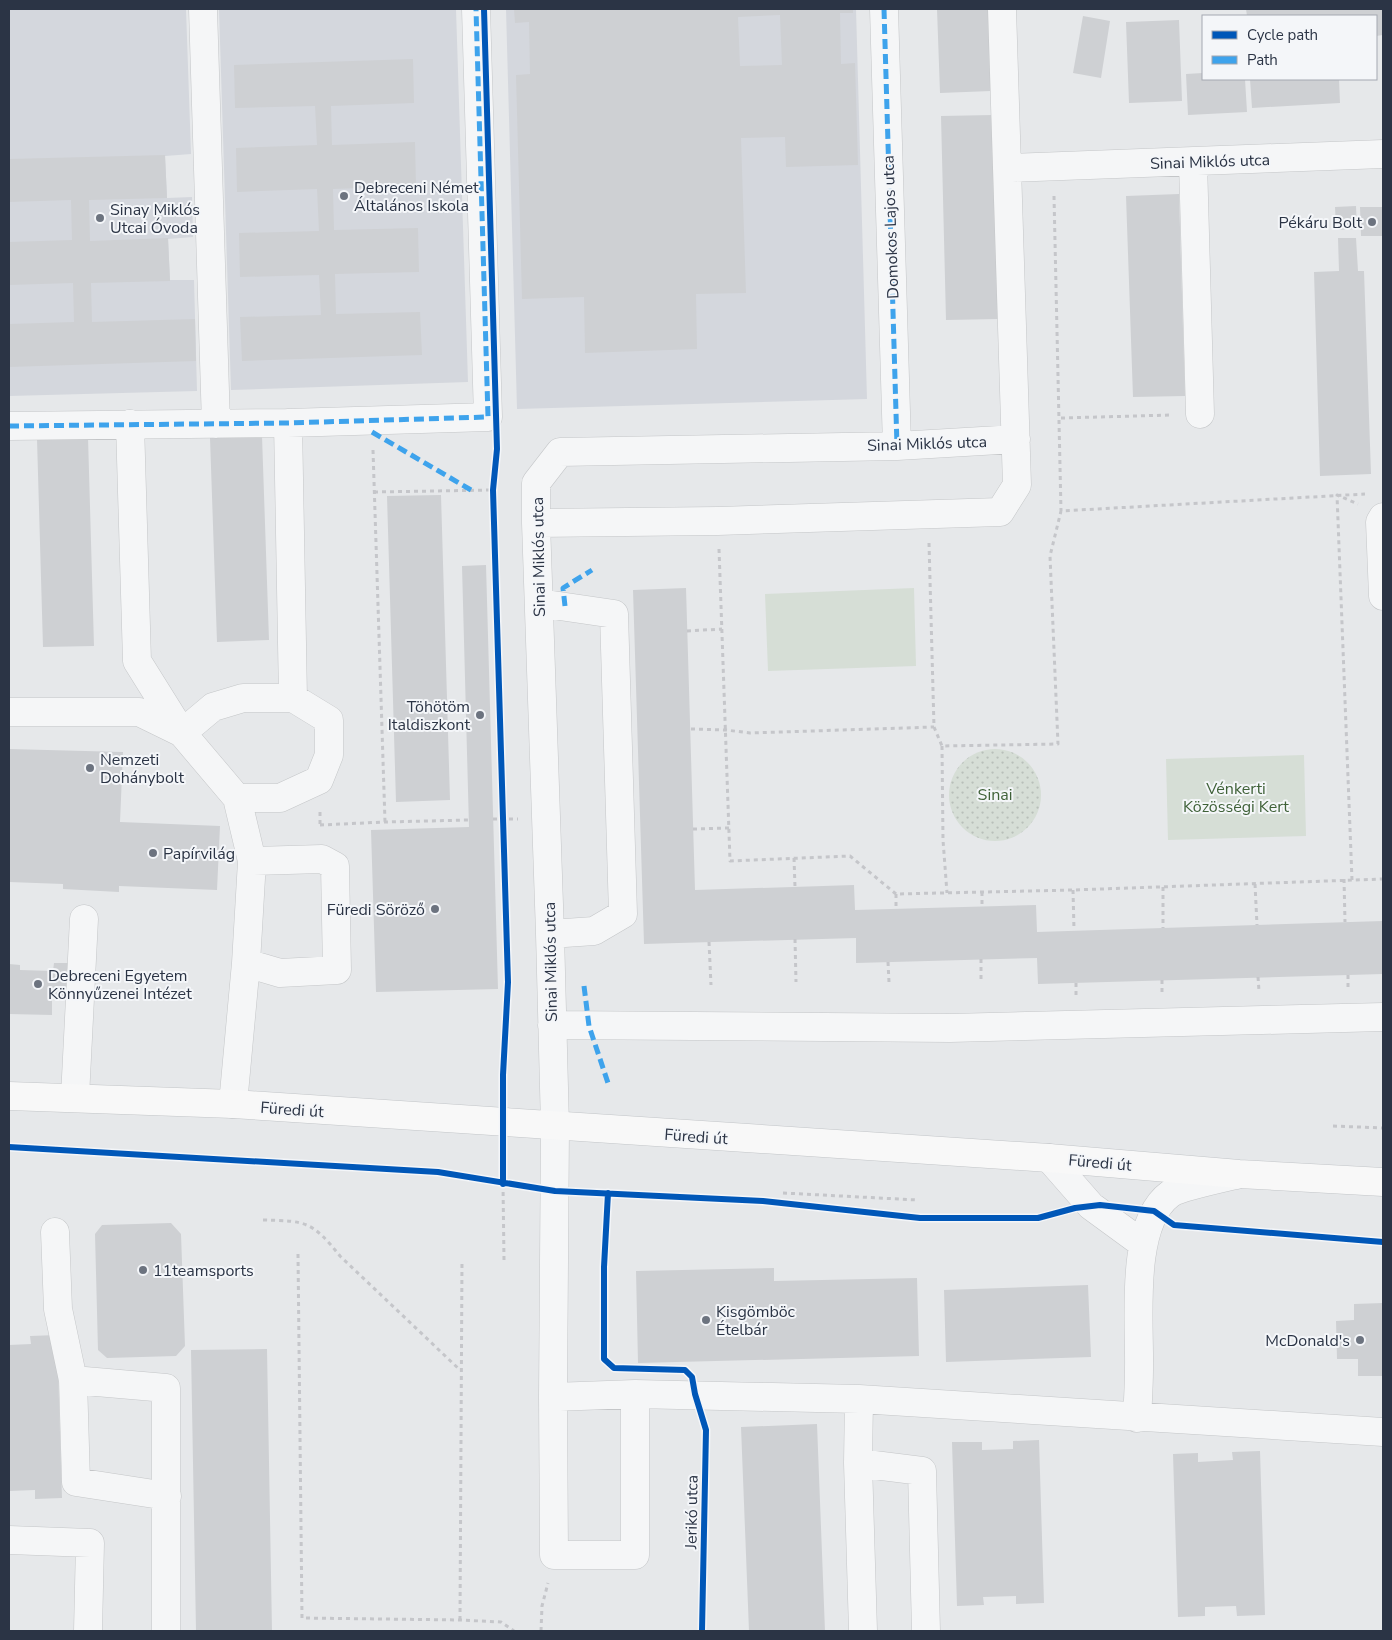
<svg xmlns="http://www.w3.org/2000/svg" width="1392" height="1640" font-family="'Nunito Sans',sans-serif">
<defs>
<pattern id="grass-dots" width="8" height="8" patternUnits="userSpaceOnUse" patternTransform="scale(1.25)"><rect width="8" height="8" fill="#d6ded6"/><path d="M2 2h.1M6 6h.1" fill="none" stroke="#b8bfb9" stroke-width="1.8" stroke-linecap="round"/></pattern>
</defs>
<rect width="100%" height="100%" fill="#e6e8ea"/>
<!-- built -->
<path fill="#d4d7dd" d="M9,9H186L191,154L165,156L167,198L192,197L193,237L168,239L170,280H194L197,391L9,396Z
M219,9H456L468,382L231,390Z
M506,9H856L867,399L517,409Z"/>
<!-- grass -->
<path fill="url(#grass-dots)" d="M949 795a46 46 0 1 1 92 0a46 46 0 1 1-92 0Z"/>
<!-- garden -->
<path fill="#d6ded6" d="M914,588L916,666L768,671L765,594Z
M1304,755L1306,836L1168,840L1166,759Z"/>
<!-- building -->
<path fill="#ced0d3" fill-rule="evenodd" d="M514,9H853V13H840L841,64L855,63L858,165L786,167L785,137L741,138L746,293L696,294L697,349L585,353L584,297L522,299L516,75L530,74L529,22L515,23ZM780,15L782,65L740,66L738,17Z
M937,9H988L991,91L940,93Z
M1246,9H1383V35L1376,36V16H1247Z
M1083,16L1110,21L1101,78L1073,73Z
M1179,20L1182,101L1129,103L1126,22Z
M413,59L414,103L331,106L332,145L415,142L416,186L333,189L334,230L418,228L419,272L335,274L336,314L420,312L422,355L242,361L240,317L321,315L319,275L240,277L239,233L319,231L317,189L237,192L236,148L317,145L315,106L235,108L234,65Z
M1203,73V79H1245L1247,112L1188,115L1186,74Z
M1250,79H1339L1340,103L1252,108Z
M993,115L999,319L946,320L941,116Z
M165,155L167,198L89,200L90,241L168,238L170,281L91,283L92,322L195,319L196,361L9,367V324L74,322L73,283L9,285V242L72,240L71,200L9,202V159Z
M1179,194L1185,396L1133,397L1126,196Z
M1356,206L1357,229L1336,230L1335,207Z
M1360,207H1383V236H1361Z
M1338,238H1356L1358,271H1364L1371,474L1320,476L1314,272L1339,271Z
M262,436L269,640L217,642L210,438Z
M88,437L94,646L43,647L37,439Z
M441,495L450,800L396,802L387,496Z
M486,565L498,989L376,992L371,830L469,827L462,566Z
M686,588L695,890L854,885L855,910L1036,905L1037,932L1383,921V974L1038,984L1037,958L856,963V938L644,944L633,590Z
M9,749L123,752L120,822L220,826L217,890L119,886V892L63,889V884L9,882Z
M54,963H69L68,997H52V1015L9,1014V964L20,965V970L53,971Z
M171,1223L181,1234L185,1346L176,1356L107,1358L98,1350L95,1234L102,1225Z
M774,1268V1281L917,1278L919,1356L638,1363L636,1271Z
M1088,1285L1091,1357L946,1362L944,1290Z
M1383,1303V1376H1358V1359H1337L1336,1321L1354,1320V1304Z
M57,1335L62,1498L35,1499V1490L9,1491V1345L31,1344L30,1336Z
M267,1349L272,1631H196L191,1350Z
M817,1424L825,1631H749L741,1427Z
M1039,1440L1044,1603L1016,1604V1596L983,1597L984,1605L957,1606L952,1442H982V1450L1013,1449V1441Z
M1260,1451L1265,1615L1237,1616L1236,1606L1205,1607V1616L1178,1617L1173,1454L1198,1453V1462L1233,1460L1232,1452Z"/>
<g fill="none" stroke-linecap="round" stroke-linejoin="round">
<defs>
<path id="minor" d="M203,9L216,424
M884,9L897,446
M1193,162L1200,414
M1007,168L1383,154
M130,424L137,661L182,733L213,707L243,698H293
M9,426L288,423L488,417L476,9
M1016,439L897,446L560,452L536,483V523L550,934L555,1126L553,1397L635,1394L859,1399L1383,1432
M1383,517L1380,522L1383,596
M536,523L718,521L1000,512L1017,485L1002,9
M539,603L614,614L623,914L594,931L550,934
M9,712H139L182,733L237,798L252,861L246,963L233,1104
M237,798H280L319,780L329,755V720L293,698L288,423
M246,963L280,973L337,970L335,866L322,859L252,861
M552,1025L950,1028L1383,1017
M75,1097L84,919
M1049,1158L1091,1206L1143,1244
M55,1232L58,1309L73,1380L166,1388V1631
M73,1380L76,1482L167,1496
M553,1397L554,1555H635V1394
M859,1399L858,1463L863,1631
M1137,1418C1138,1401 1139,1385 1139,1368C1140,1322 1129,1224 1170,1194C1178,1188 1223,1178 1236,1175
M858,1463L922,1471L926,1631
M9,1540L90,1543L88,1631"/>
<path id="major" d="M9,1096L233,1104L1049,1158L1239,1174L1383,1182"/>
</defs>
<!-- minor casing -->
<use href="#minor" stroke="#c4c6c8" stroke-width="29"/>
<!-- major casing -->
<use href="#major" stroke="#c2c5c8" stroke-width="29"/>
<!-- path -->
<path stroke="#c5c6ca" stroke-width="3" stroke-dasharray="4 4" stroke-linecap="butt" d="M1054,196L1061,511
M1061,418L1172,415
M373,450L385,822
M374,492L493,490
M929,543L934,727L942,746L1058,744L1050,556L1061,511L1365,494
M719,549L730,861L850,856L896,894L1073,890L1383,879
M687,631L722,629
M691,729L726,730L750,733L934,727
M942,746L943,840L947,893
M320,812V826
M493,819H518
M320,825L385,822L469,820
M693,829L729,828
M794,858L795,887
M1344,879L1345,922
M1352,880L1337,495L1358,504
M1255,884L1257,925
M1163,887V928
M1073,890L1074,930
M982,892V906
M896,894V909
M795,939L796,982
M709,942L711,985
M981,959V979
M888,962L889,982
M1348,975V990
M1258,977L1259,991
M1162,980V993
M1076,983V996
M1333,1126L1383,1128
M503,1184L504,1260
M783,1193L918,1200
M263,1220C306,1221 312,1221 340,1256L460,1370
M298,1254L302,1618L460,1620L501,1622L514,1631
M460,1620L462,1260
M541,1631L542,1606L548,1583"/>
<!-- minor -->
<use href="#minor" stroke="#f5f6f7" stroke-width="28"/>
<!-- major -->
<use href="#major" stroke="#f8f8f8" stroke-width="28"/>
<!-- quiet -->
<path stroke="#3ea3ec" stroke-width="5" stroke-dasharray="10 5" stroke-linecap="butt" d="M884,9L897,446
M9,426L288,423L488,417L476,9
M372,432L471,490
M565,606L563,588L592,570
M584,986L589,1026L608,1083"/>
<defs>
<path id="cycleway" d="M484,9L497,449L493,490L508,982L503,1075V1184
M9,1147L438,1172L555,1191L763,1201L920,1218H1038L1075,1208L1100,1205L1154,1211L1174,1225L1383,1242
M608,1193L604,1267V1359L614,1368L685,1370L692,1377L695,1394L706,1430L702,1631"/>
</defs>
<!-- cycleway casing -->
<use href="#cycleway" stroke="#f4f6f9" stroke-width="9"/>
<!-- cycleway -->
<use href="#cycleway" stroke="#0057b8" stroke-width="6"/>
</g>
<!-- markers -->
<g fill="#6c737f" stroke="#f4f6f9" stroke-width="2">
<circle cx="344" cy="196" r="5"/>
<circle cx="100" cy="218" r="5"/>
<circle cx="1372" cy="222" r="5"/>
<circle cx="480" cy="715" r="5"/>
<circle cx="90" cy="768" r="5"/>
<circle cx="153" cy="853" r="5"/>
<circle cx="435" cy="909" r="5"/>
<circle cx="38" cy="984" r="5"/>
<circle cx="143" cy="1270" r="5"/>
<circle cx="706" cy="1320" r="5"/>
<circle cx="1360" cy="1340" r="5"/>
</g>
<g text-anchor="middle" stroke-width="4" stroke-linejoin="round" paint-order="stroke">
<!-- street labels -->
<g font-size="16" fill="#2b3445" stroke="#f4f6f9">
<text transform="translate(1210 161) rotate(-2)" y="6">Sinai Miklós utca</text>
<text transform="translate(890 227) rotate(-92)" y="6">Domokos Lajos utca</text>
<text transform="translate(927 443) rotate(-2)" y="6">Sinai Miklós utca</text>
<text transform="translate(538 557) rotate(-91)" y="6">Sinai Miklós utca</text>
<text transform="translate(550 962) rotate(-91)" y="6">Sinai Miklós utca</text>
<text transform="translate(292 1109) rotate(4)" y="6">Füredi út</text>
<text transform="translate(696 1136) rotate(4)" y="6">Füredi út</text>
<text transform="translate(1100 1162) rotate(5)" y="6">Füredi út</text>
<text transform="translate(691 1512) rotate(-89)" y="6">Jerikó utca</text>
</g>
<!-- poi labels -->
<g font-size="16" fill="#2b3445" stroke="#f4f6f9" text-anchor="start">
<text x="354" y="193">Debreceni Német<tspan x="354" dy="18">Általános Iskola</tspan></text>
<text x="110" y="215">Sinay Miklós<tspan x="110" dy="18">Utcai Óvoda</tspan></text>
<text x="1362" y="228" text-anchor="end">Pékáru Bolt</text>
<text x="470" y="712" text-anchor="end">Töhötöm<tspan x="470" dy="18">Italdiszkont</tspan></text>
<text x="100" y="765">Nemzeti<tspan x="100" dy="18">Dohánybolt</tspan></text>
<text x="163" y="859">Papírvilág</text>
<text x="425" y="915" text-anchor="end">Füredi Söröző</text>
<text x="48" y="981">Debreceni Egyetem<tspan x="48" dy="18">Könnyűzenei Intézet</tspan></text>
<text x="153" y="1276">11teamsports</text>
<text x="716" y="1317">Kisgömböc<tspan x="716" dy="18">Ételbár</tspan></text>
<text x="1350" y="1346" text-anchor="end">McDonald's</text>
</g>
<!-- park labels -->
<g font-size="16" fill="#3f6138" stroke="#f4f6f9">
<text x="1236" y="794">Vénkerti<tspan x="1236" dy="18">Közösségi Kert</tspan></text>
<text x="995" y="800">Sinai</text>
</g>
</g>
<!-- border -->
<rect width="1392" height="1640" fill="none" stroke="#2b3445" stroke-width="20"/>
<!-- legend -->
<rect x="1202" y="15" width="175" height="65" fill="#f4f6f9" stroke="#a4a8b1"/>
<rect x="1212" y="31" width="25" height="8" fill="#0057b8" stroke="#a4a8b1"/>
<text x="1247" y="40" font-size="15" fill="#2b3445">Cycle path</text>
<rect x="1212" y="56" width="25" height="8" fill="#3ea3ec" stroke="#a4a8b1"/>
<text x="1247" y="65" font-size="15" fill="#2b3445">Path</text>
</svg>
